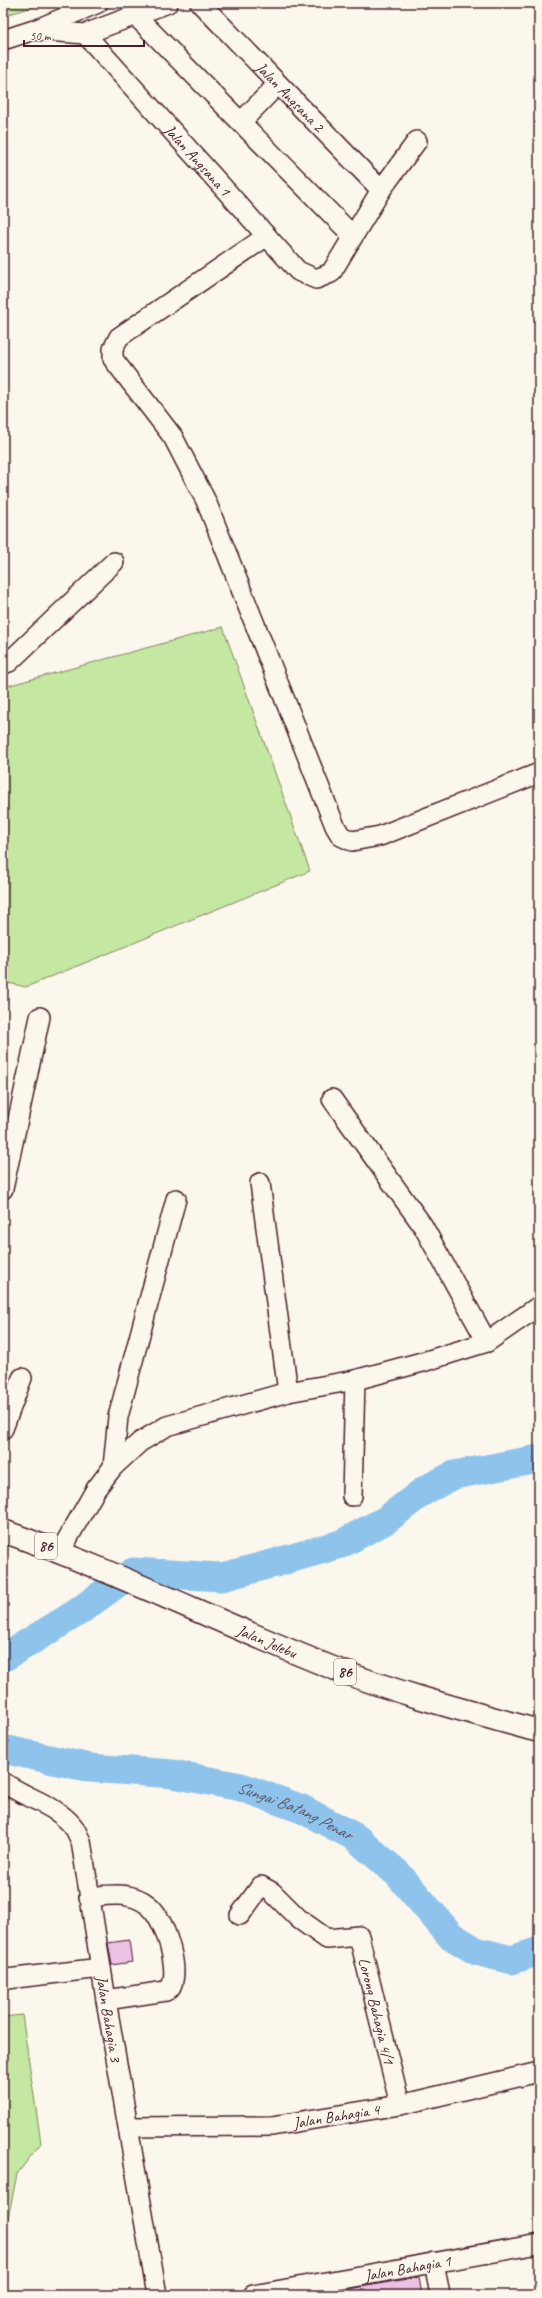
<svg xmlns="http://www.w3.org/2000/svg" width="542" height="2298" font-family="Caveat,sans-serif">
<rect width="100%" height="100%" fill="#fbf7ec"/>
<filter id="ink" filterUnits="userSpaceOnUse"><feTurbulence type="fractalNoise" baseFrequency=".025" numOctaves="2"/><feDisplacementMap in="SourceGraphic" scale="8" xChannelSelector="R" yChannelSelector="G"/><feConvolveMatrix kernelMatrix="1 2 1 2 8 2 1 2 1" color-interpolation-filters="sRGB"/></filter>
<g filter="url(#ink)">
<!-- green -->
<path fill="#c4e7a1" stroke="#878366" d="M3,3H46L3,16Z
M223,627L310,871L26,987L3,982V687Z
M22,2015L41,2143L17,2174L8,2219L3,2220V2017Z"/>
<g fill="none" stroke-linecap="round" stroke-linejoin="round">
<!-- river -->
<g stroke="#8ec4ec" stroke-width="29">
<path d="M3,1658L75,1614L133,1572L222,1577L275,1563L341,1544L386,1520L425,1490L454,1475L539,1459"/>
<path id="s1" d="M3,1749L90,1768L173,1774L241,1787L302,1809L355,1837L398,1874L450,1935L476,1951L512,1960L539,1951"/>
</g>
</g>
<!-- building -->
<path fill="#edc0e5" stroke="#4a1f2b" d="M129,1940L132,1962L112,1965L108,1943Z
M419,2277L422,2295H350L349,2289Z"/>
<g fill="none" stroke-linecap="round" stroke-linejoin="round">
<defs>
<g id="minor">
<path id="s2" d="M200,3L381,190"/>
<path d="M136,16L353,236"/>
<path d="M37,29L98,3"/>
<path id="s3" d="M85,34L298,271L316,279L331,273L381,190L417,141"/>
<path d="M3,40L34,30L85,34L168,3"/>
<path d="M241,122L278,84"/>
<path d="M267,236L119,337L113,349V359L173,437L206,501L335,826L341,836L352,841L380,836L539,773"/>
<path d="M3,664L9,662L114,562"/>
<path d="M332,1099L423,1226L487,1342"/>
<path d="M260,1183L288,1392"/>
<path d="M3,1189L40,1017"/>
<path d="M3,1429L22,1378"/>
<path d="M113,1467L118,1417L176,1199"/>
<path d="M352,1496L355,1380"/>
<path d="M60,1552L96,1489L113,1467L140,1442L167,1426L288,1392L355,1380L426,1361L487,1342L539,1306"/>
<path id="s4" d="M3,1782C25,1798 54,1804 72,1825C76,1829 78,1836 81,1841L106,2000L157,2295"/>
<path d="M89,1897C109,1895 131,1891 148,1905C164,1917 179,1965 172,1984C171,1987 168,1990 166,1991L106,2000"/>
<path id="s5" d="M240,1915L261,1886L272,1892L299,1919L327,1939L359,1936L400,2105"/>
<path d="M7,1979L101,1968"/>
<path id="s6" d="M129,2127L272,2126L400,2105L539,2072"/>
<path d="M434,2262L440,2295"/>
<path id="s7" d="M253,2295L539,2244"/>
</g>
<g id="major">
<path id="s8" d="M3,1531C115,1571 222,1624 333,1668C400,1694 470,1712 539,1731"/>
</g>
</defs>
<!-- minor casing -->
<use href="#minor" stroke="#4a1f2b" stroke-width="22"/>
<!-- major casing -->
<use href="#major" stroke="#4a1f2b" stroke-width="25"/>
<!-- minor -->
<use href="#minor" stroke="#fbf7ec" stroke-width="19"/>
<!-- major -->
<use href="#major" stroke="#fbf7ec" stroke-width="22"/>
</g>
</g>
<g text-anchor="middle" stroke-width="4" stroke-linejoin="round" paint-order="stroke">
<!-- shield labels -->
<g fill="#fbf7ec" stroke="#7f6065" stroke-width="1">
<rect x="35" y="1533" width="22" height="26" rx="3"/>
<rect x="334" y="1659" width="22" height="26" rx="3"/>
</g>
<g font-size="15" font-weight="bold" fill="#4a1f2b">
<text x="46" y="1551">86</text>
<text x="345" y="1677">86</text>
</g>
<!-- street labels -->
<g font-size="16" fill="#4a1f2b" stroke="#fbf7ec">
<text dy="6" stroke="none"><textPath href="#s2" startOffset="130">Jalan Angsana 2</textPath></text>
<text dy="6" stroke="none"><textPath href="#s3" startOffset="169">Jalan Angsana 1</textPath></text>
<text dy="6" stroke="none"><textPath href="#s8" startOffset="286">Jalan Jelebu</textPath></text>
<text dy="6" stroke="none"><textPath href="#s5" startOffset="230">Lorong Bahagia 4/1</textPath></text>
<text dy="6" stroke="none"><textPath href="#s4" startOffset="280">Jalan Bahagia 3</textPath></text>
<text dy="6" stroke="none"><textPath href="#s6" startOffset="208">Jalan Bahagia 4</textPath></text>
<text dy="6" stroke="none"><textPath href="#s7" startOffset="157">Jalan Bahagia 1</textPath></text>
</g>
<!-- water labels -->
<g font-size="17" font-style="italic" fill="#5e5165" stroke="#fbf7ec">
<text dy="6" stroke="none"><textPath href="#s1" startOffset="300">Sungai Batang Penar</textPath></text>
</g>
</g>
<!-- margin -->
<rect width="542" height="2298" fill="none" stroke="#fbf7ec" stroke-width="16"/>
<rect x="8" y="8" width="526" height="2282" fill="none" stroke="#4a1f2b" stroke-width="1.5" filter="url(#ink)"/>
<!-- scale -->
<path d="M24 40v6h120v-6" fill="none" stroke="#4a1f2b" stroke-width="2"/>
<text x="30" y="40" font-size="12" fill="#4a1f2b" stroke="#fbf7ec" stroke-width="3" paint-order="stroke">50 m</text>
</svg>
